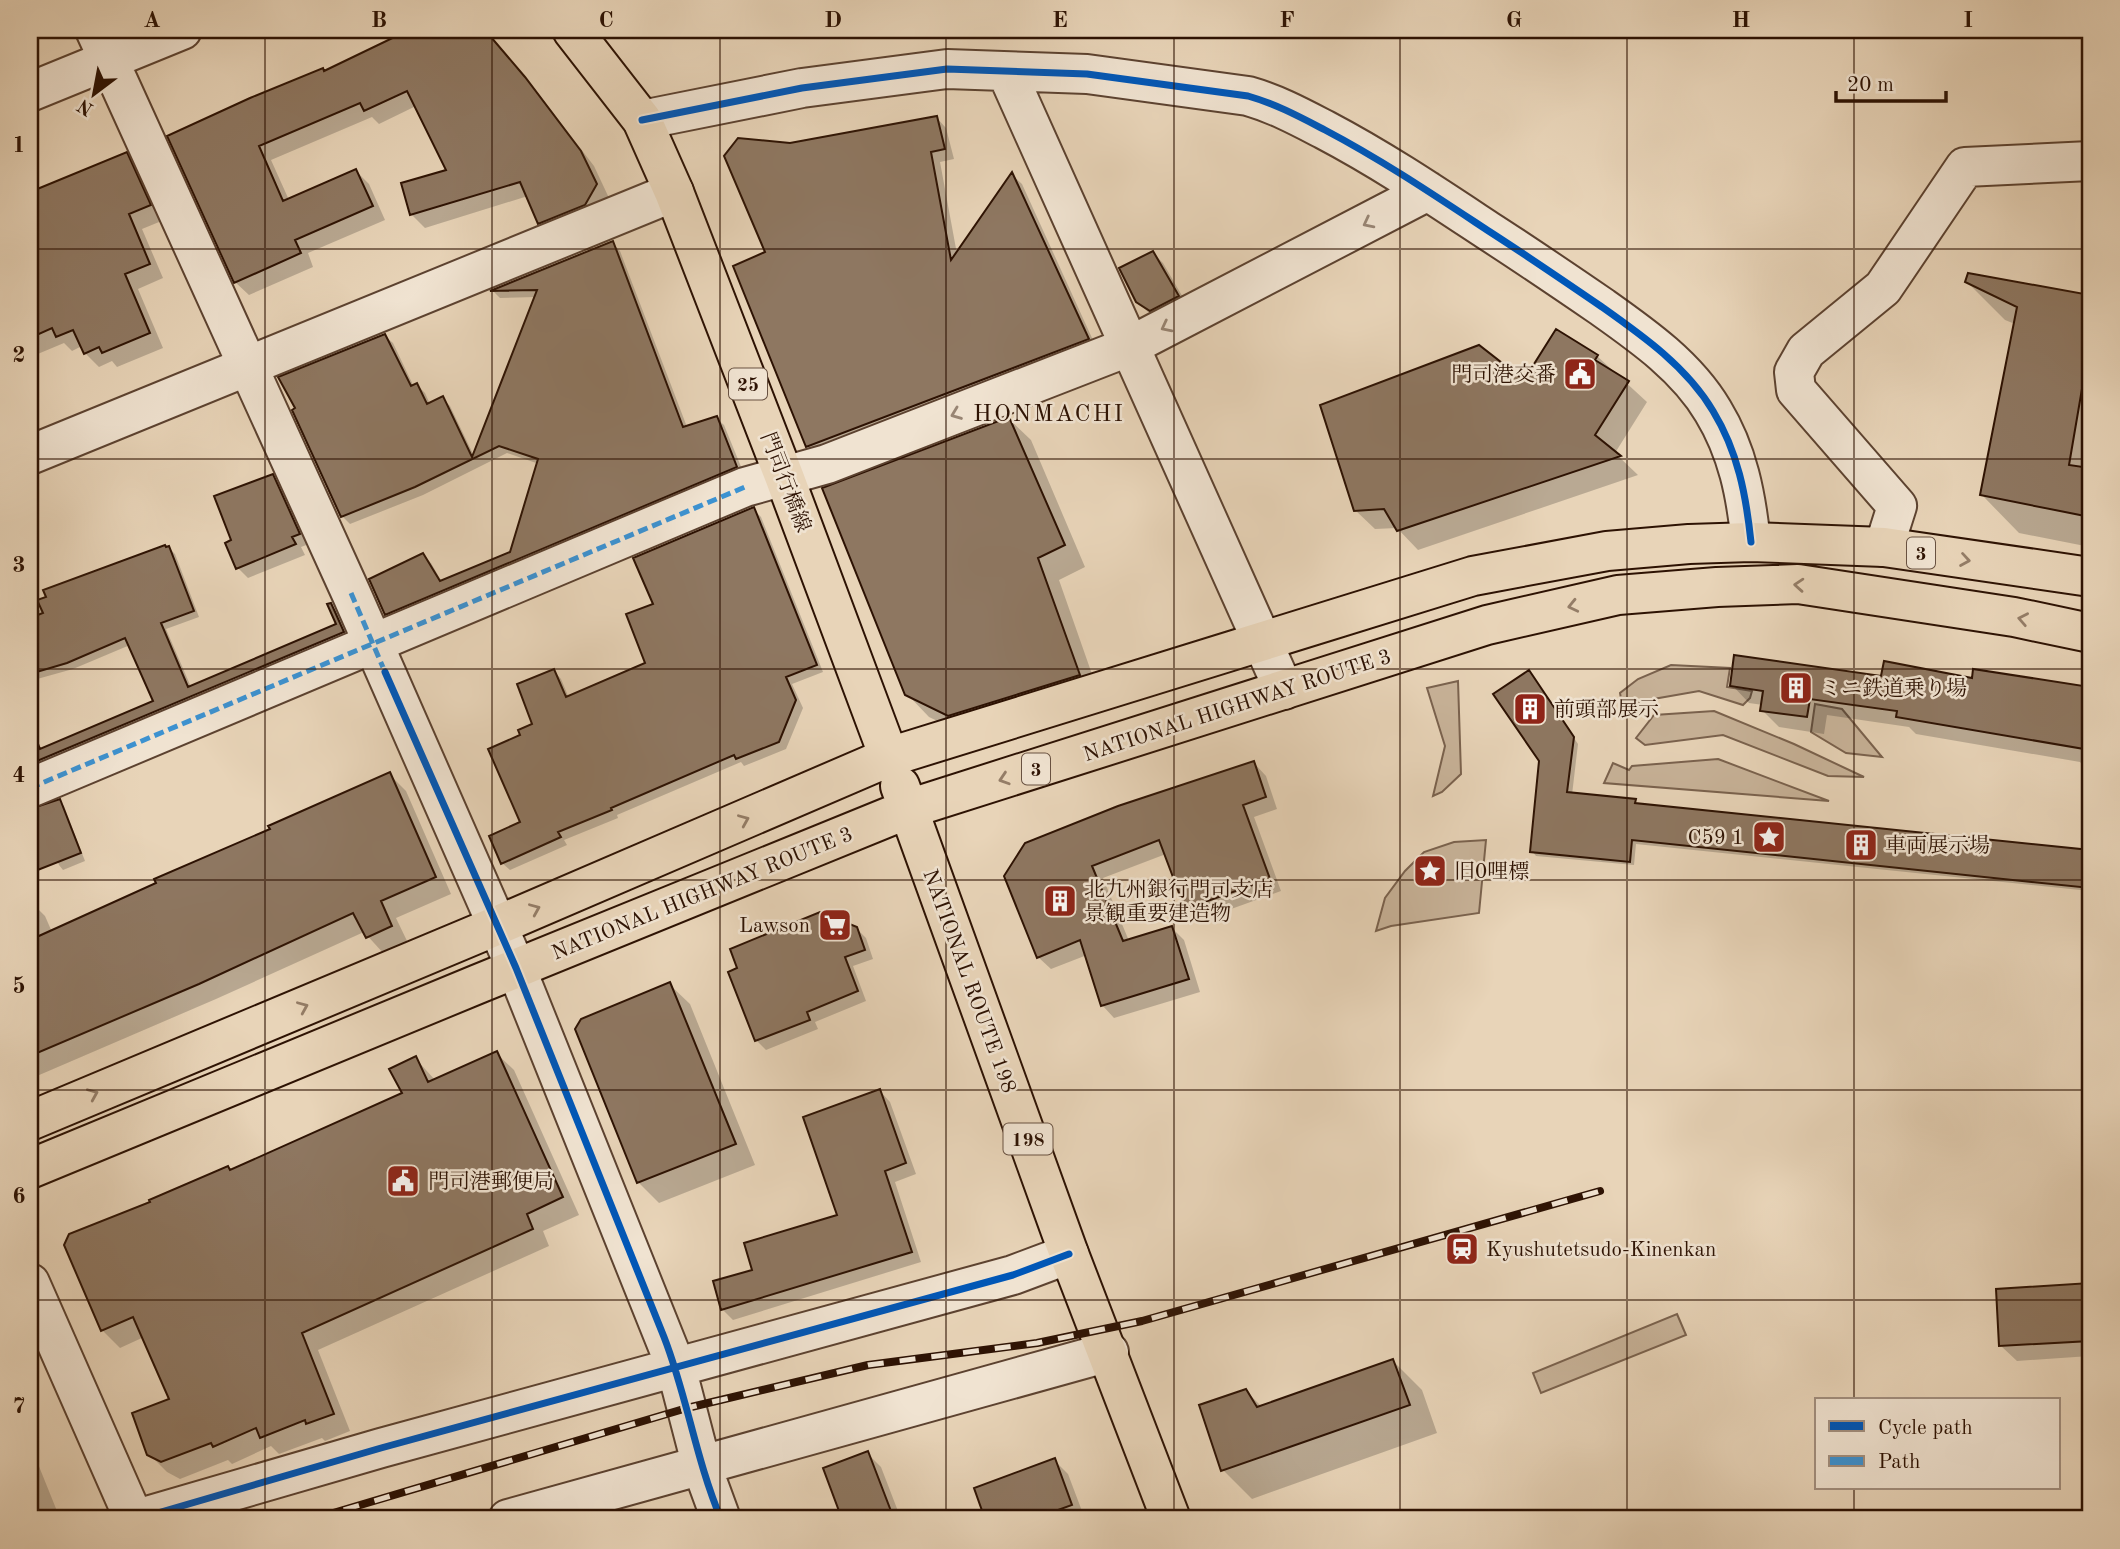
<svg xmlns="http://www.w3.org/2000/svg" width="2120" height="1549" font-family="'Old Standard TT','Noto Serif JP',serif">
<rect width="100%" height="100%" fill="#e8d4b8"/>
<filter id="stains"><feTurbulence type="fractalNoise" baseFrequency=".00286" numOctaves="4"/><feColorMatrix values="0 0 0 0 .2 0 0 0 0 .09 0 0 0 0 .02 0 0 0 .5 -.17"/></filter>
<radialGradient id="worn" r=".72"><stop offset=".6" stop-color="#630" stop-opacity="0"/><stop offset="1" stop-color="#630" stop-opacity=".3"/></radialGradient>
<!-- green -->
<path fill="#c8b399" stroke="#7a624e" stroke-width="2" d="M1671,665L1730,668L1727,687L1752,691L1750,698L1743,705L1699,691L1642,701L1624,716L1620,693L1638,679Z
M1458,681L1461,774L1442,792L1433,796L1445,746L1427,688Z
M1815,704L1842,709L1882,757L1846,753L1811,732Z
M1714,711L1794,744L1864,777L1828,776L1723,735L1645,745L1636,738L1654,715Z
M1718,759L1829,801L1604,783L1613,763L1629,770L1632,766Z
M1486,840L1479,913L1391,926L1376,931L1385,898L1405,871L1424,852L1454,842Z
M1677,1314L1686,1335L1541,1393L1533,1373Z"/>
<!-- shadow -->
<path fill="#0003" d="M420,30H483L538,93L594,166L609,198L552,236L539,223L528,196L425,228L411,214L449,171L416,106L379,124L372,117L271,160L289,200L356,171L369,184L385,220L308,253L313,267L249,295L235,282L169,137L325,72L391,40Z
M936,117L946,128L954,159L940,162L957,254L1012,175L1022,184L1097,349L818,457L807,446L767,253L790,144Z
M127,156L141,170L164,220L142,229L163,278L138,289L163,348L117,367L112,361L99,367L85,353L82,346L72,351L64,343L33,356L30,353V194Z
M612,243L620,251L687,427L716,418L724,425L744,474L394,622L386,614L423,555L431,563L442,582L511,553L539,464L507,453L423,495L350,524L342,516L385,336L393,343L414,387L417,385L425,393L430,404L442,398L450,406L474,456L536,297L500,298L493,291Z
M1153,253L1163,263L1188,306L1161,320L1148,312L1137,301Z
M1969,275L2090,297V547L2019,533L1982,495L2015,324L2005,320L1967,282Z
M1597,356L1647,402L1615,453L1638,475L1418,550L1397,528L1375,529L1355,510L1524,382Z
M1009,419L1031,440L1085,567L1059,580L1100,697L971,737L929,717L907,694Z
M273,476L283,487L309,544L301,547L305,555L248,578L238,568L233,541Z
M753,509L761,517L823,672L792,684L803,708L786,749L744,766L741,762L617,815L618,818L564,840L567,845L510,870L502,863L523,823L522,736L534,725L554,671L561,679L569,698L648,664L655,605Z
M169,548L175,554L199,617L166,629L191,687L338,625L331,605L337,611L349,638L30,773V756L156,702L130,645L73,669L30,681V612L43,609Z
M1975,671L2090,688V773L2080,762L1916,734L1909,727L1827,715L1824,734L1779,727L1762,710L1763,705L1749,703L1732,685L1882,678L1973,681Z
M1533,677L1578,744L1572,795L1635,801L1639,805L2090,852V891L1636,844L1634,865L1536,856L1532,851L1540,760Z
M1254,763L1266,776L1277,809L1254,817L1281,891L1198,921L1186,908L1166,854L1103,878L1129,941L1172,928L1184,940L1200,992L1114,1018L1102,1005L1087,955L1051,969L1038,957L1006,876Z
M389,774L406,791L451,894L396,918L408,943L384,954L364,932L216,999L30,1079V901L45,916L52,932Z
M59,801L64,806L85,861L63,870L59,865L36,810Z
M856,928L866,938L873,959L853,966L866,1001L815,1022L818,1029L766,1050L756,1040L739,969Z
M669,984L690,1004L755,1165L659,1203L638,1182Z
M496,1053L514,1070L579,1215L543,1231L549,1246L318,1350L350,1431L325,1441L322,1438L279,1454L271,1446L232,1464L228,1460L180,1479L167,1472L149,1454L172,1400L144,1337L120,1348L102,1330L231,1172L404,1094L416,1059L435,1080Z
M880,1091L890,1102L916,1174L895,1182L921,1262L733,1320L722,1309L839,1217Z
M2090,1284V1356L2017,1361L2001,1346L1998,1291Z
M1393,1361L1422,1390L1437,1433L1252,1499L1223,1470L1246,1391L1262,1407Z
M30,1444L59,1516L52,1519H30Z
M867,1453L881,1467L901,1519H844L825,1469Z
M1054,1460L1068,1474L1085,1519H987L976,1489Z"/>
<!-- building -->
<path fill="#8e7761" stroke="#2d1203" stroke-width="2" d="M409,30H485L525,77L581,151L597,184L585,205L538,224L520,182L410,215L401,183L446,170L407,91L364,111L360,103L259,146L283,201L356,169L373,206L295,240L301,253L234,283L167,136L250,98L323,68L324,71Z
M937,116L945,149L931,152L951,260L1012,172L1089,339L806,447L733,266L765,252L724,156L738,138L790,143Z
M127,152L151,205L129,214L150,264L125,274L150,333L102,353L99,347L84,354L73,330L56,337L52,328L30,338V192Z
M613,241L683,427L717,416L737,467L385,615L369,579L423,553L440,581L510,552L538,459L499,446L415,487L341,517L292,410L295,408L278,377L385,334L411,386L417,383L427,404L443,396L472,457L537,290L490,291Z
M1153,251L1179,296L1150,311L1136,302L1119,268Z
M1968,273L2090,295V342L2069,465L2090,468V517L1980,495L2017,307L1965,282Z
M1556,329L1598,355L1595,360L1629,381L1595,435L1621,456L1397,531L1384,509L1354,511L1320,405L1479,345L1524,380Z
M1009,417L1065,545L1038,558L1080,675L948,716L905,695L822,488Z
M273,474L300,534L292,537L296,544L236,569L225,543L231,540L214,496Z
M754,507L817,665L786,677L796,700L779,742L736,759L734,755L611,808L612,810L558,832L561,837L501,864L489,836L520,822L488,749L520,735L518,730L532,724L517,684L554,669L566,697L645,663L626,614L653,604L633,558Z
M165,545L166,547L169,546L194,611L161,623L188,687L336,624L327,604L331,603L344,632L30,764V728H32L40,749L153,701L125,638L67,663L30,674V618L43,613L37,600L46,597L43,590Z
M1734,655L1881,676L1884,661L1972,678L1973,669L2090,687V750L1896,717L1897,711L1810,699L1807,717L1760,711L1763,691L1730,686Z
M1529,670L1574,737L1567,792L1636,799L1635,803L2090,850V888L1632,840L1630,862L1530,852L1539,761L1493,694Z
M1254,761L1266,797L1243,805L1270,879L1185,909L1159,840L1092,866L1123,941L1172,926L1189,979L1101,1006L1080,940L1037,958L1004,876L1025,843L1118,806Z
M390,772L436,877L381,901L392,926L366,938L353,913L199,984L30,1056V940L156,883L154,879L270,829L268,826Z
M60,799L81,853L30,873V809Z
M820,912L857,927L865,950L845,957L858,991L807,1012L810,1020L755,1041L728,972L737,968L730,949Z
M670,982L736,1144L637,1183L575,1029L581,1019Z
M497,1051L563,1197L527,1214L533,1229L302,1333L334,1414L306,1424L305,1420L260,1438L256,1428L213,1447L211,1443L161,1462L147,1455L132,1413L169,1399L133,1317L101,1331L64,1245L69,1234L150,1202L149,1200L228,1166L230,1170L402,1093L389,1069L416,1056L428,1082Z
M880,1089L906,1163L885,1171L912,1252L721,1310L713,1281L752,1270L744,1243L837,1215L803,1117Z
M2090,1283V1341L1999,1346L1996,1289Z
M1393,1359L1410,1405L1221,1471L1199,1405L1246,1389L1257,1407Z
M868,1451L894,1519H842L823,1468Z
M1055,1458L1072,1505L1033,1519H985L974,1488Z"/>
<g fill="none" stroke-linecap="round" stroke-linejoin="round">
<defs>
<path id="minor" d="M95,30L351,593L516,968L676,1367L702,1467L721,1519
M1007,73L1284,690
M30,92L182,30
M642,120L802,88L947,69L1087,74L1248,96C1276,104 1300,117 1325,130C1382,160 1434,195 1487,230C1526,255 1564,281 1602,307C1643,336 1687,367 1713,411C1738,452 1746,495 1751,542
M30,455L674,192
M1884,547L1897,506L1796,390L1794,372L1806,351L1883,288L1965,167L2090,161
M30,788L745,487L827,464L1128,347L1428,191
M30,1283L134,1519
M137,1519L381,1448L1013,1275L1069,1254
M508,1519L1109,1352"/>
<path id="major" d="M572,30L642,120L674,192L784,476L889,757"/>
<path id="highway" d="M900,786L1069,1254L1171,1519
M30,1121L496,926L889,757L1473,576L1607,551L1689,544L1751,542L1884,547L2090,577
M30,1169L478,984L908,809L1487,625L1618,595L1717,587L1798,584L2014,617L2090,633"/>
</defs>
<!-- minor casing -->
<use href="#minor" stroke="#5c4230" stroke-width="42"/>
<!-- major casing -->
<use href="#major" stroke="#2d1203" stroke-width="42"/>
<!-- highway casing -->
<use href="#highway" stroke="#2d1203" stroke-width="42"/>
<!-- minor -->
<use href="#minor" stroke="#f0e3d1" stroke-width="38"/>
<!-- major -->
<use href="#major" stroke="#e8d4b8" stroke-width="38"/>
<!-- highway -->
<use href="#highway" stroke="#e8d4b8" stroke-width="38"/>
<defs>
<path id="rail" d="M313,1519L687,1408L868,1365L1037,1343L1142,1321L1600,1191"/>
</defs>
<!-- rail casing -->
<use href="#rail" stroke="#2d1203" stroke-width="8"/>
<!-- rail -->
<use href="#rail" stroke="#f0e3d1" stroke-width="5" stroke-dasharray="16" stroke-linecap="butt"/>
<!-- quiet -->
<path stroke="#3c92d1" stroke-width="5" stroke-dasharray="10 5" stroke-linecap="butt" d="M351,593L385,672
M30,788L745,487"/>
<defs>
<path id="cycleway" d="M642,120L802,88L947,69L1087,74L1248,96C1276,104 1300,117 1325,130C1382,160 1434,195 1487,230C1526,255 1564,281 1602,307C1643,336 1687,367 1713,411C1738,452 1746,495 1751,542
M385,672L516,968L664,1337C687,1396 696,1460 721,1519
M137,1519L381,1448L1013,1275L1069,1254"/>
</defs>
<!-- cycleway casing -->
<use href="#cycleway" stroke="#f0e3d1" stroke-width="11"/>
<!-- cycleway -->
<use href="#cycleway" stroke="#0057b8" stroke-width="7"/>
</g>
<!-- one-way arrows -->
<defs><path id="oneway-chevron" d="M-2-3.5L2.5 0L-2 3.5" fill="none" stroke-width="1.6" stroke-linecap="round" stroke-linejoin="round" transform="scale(1.75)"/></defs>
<g stroke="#988574">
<use href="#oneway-chevron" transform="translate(1368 223) rotate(153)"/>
<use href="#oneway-chevron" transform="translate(1166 327) rotate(153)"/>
<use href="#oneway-chevron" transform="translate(956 414) rotate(159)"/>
</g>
<g stroke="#947d67">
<use href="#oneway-chevron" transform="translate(1965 560) rotate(9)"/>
<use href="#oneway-chevron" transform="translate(1799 585) rotate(-176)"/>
<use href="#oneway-chevron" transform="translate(1573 606) rotate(167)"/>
<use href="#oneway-chevron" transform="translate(2023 619) rotate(-169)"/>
<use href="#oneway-chevron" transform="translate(1004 779) rotate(162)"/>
<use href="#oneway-chevron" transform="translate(744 820) rotate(-23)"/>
<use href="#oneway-chevron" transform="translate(535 909) rotate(-23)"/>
<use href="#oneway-chevron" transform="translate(303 1007) rotate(-23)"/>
<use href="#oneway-chevron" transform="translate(93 1094) rotate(-23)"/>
</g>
<!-- grid -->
<path fill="none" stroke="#2d1203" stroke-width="2" stroke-opacity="0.55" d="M265,30V1519M492,30V1519M720,30V1519M946,30V1519M1174,30V1519M1400,30V1519M1627,30V1519M1854,30V1400M30,249H2090M30,459H2090M30,669H2090M30,880H2090M30,1090H2090M30,1300H2090M1854,1488V1519"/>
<!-- icons -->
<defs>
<symbol id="civic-square" viewBox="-11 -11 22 22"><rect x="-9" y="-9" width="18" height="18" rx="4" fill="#8f2418" stroke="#f0e3d1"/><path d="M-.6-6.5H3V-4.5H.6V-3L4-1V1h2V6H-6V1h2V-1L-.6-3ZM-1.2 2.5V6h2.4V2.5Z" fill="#fff"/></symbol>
<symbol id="building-square" viewBox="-11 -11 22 22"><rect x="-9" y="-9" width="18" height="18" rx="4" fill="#8f2418" stroke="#f0e3d1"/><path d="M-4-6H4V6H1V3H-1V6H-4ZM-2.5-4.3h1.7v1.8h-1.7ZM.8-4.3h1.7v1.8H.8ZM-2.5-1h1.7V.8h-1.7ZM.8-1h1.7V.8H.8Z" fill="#fff"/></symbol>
<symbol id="sight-square" viewBox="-11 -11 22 22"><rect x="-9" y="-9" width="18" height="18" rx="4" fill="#8f2418" stroke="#f0e3d1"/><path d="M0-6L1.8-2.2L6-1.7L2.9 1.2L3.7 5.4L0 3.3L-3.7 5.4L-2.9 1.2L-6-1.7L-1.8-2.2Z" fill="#fff"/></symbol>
<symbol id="supermarket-square" viewBox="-11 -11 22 22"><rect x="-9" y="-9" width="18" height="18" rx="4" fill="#8f2418" stroke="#f0e3d1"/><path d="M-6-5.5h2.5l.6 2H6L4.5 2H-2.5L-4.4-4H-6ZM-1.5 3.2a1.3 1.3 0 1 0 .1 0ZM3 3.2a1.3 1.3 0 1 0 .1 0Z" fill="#fff"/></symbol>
<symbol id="station-square" viewBox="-11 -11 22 22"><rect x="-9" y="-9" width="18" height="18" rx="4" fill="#8f2418" stroke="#f0e3d1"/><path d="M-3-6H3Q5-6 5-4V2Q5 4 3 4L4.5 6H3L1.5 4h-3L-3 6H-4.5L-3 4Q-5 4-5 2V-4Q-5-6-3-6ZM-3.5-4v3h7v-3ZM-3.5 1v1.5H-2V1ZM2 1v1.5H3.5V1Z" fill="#fff"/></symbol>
</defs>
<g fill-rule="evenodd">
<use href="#civic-square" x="1561" y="355" width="38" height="38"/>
<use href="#building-square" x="1777" y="669" width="38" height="38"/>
<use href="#building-square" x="1511" y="690" width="38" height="38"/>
<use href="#sight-square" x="1750" y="818" width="38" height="38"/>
<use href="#building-square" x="1842" y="826" width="38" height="38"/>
<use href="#sight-square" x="1411" y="852" width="38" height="38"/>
<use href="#building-square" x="1041" y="882" width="38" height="38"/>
<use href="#supermarket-square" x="816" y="906" width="38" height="38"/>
<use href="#civic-square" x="384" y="1162" width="38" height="38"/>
<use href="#station-square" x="1443" y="1230" width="38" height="38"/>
</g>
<g text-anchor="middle" stroke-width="5" stroke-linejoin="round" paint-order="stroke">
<!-- shield labels -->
<g fill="#f0e3d1" stroke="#685141" stroke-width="2">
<rect x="729" y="368.5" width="38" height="31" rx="5"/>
<rect x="1907" y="537.5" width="28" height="31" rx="5"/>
<rect x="1022" y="753.5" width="28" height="31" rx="5"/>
<rect x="1003.5" y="1123.5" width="49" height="31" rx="5"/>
</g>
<g font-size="19" font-weight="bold" fill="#2d1203">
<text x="748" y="391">25</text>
<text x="1921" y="560">3</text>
<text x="1036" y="776">3</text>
<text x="1028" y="1146">198</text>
</g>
<!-- poi labels -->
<g font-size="21" fill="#2d1203" stroke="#f0e3d1" text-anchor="start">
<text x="1556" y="381" text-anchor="end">門司港交番</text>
<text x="1820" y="695">ミニ鉄道乗り場</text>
<text x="1554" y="716">前頭部展示</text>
<text x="1744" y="844" text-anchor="end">C59 1</text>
<text x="1885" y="852">車両展示場</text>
<text x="1454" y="878">旧0哩標</text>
<text x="1084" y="896">北九州銀行門司支店<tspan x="1084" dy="24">景観重要建造物</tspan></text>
<text x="810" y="932" text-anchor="end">Lawson</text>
<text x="428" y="1188">門司港郵便局</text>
<text x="1486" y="1256">Kyushutetsudo-Kinenkan</text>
</g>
<!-- street labels -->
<g font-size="21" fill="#2d1203" stroke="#f0e3d1">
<text transform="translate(786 482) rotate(69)" y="7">門司行橋線</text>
<text transform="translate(1237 705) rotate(-18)" y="7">NATIONAL HIGHWAY ROUTE 3</text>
<text transform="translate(702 893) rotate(-22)" y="7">NATIONAL HIGHWAY ROUTE 3</text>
<text transform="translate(970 981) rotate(70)" y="7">NATIONAL ROUTE 198</text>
</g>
<!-- quarter labels -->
<g font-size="24" letter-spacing="2" fill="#2d1203" stroke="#f0e3d1">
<text x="1049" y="421">HONMACHI</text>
</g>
</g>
<!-- margin -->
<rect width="2120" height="1549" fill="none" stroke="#e8d4b8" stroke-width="77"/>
<!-- legend -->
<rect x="1815" y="1398" width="245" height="91" fill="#f0e3d1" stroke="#a28f7f" stroke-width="2"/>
<rect x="1829" y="1421" width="35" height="10" fill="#0057b8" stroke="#a28f7f" stroke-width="2"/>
<text x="1878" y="1434" font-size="21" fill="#2d1203">Cycle path</text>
<rect x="1829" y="1456" width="35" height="10" fill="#3c92d1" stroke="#a28f7f" stroke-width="2"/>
<text x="1878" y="1468" font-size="21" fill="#2d1203">Path</text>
<!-- north arrow -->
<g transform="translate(94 94) rotate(212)" stroke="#f0e3d1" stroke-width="5" paint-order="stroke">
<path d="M0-5L12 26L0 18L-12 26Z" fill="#2d1203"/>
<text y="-10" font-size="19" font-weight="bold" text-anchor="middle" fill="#2d1203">N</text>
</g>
<!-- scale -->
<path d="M1836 91v10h110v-10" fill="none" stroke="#2d1203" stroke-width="3.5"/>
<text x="1847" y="91" font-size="21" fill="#2d1203" stroke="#f0e3d1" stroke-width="5" paint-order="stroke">20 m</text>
<rect x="38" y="38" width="2044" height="1472" fill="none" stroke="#2d1203" stroke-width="2.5"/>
<g font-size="23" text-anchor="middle" font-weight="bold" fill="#2d1203">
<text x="152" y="27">A</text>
<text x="379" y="27">B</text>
<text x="606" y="27">C</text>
<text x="833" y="27">D</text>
<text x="1060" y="27">E</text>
<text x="1287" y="27">F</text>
<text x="1514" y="27">G</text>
<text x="1741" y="27">H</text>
<text x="1968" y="27">I</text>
<text x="19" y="152">1</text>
<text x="19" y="362">2</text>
<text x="19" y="572">3</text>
<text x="19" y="782">4</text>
<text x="19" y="993">5</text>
<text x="19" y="1203">6</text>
<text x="19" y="1413">7</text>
</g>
<rect width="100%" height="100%" filter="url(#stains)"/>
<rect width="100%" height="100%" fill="url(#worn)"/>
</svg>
